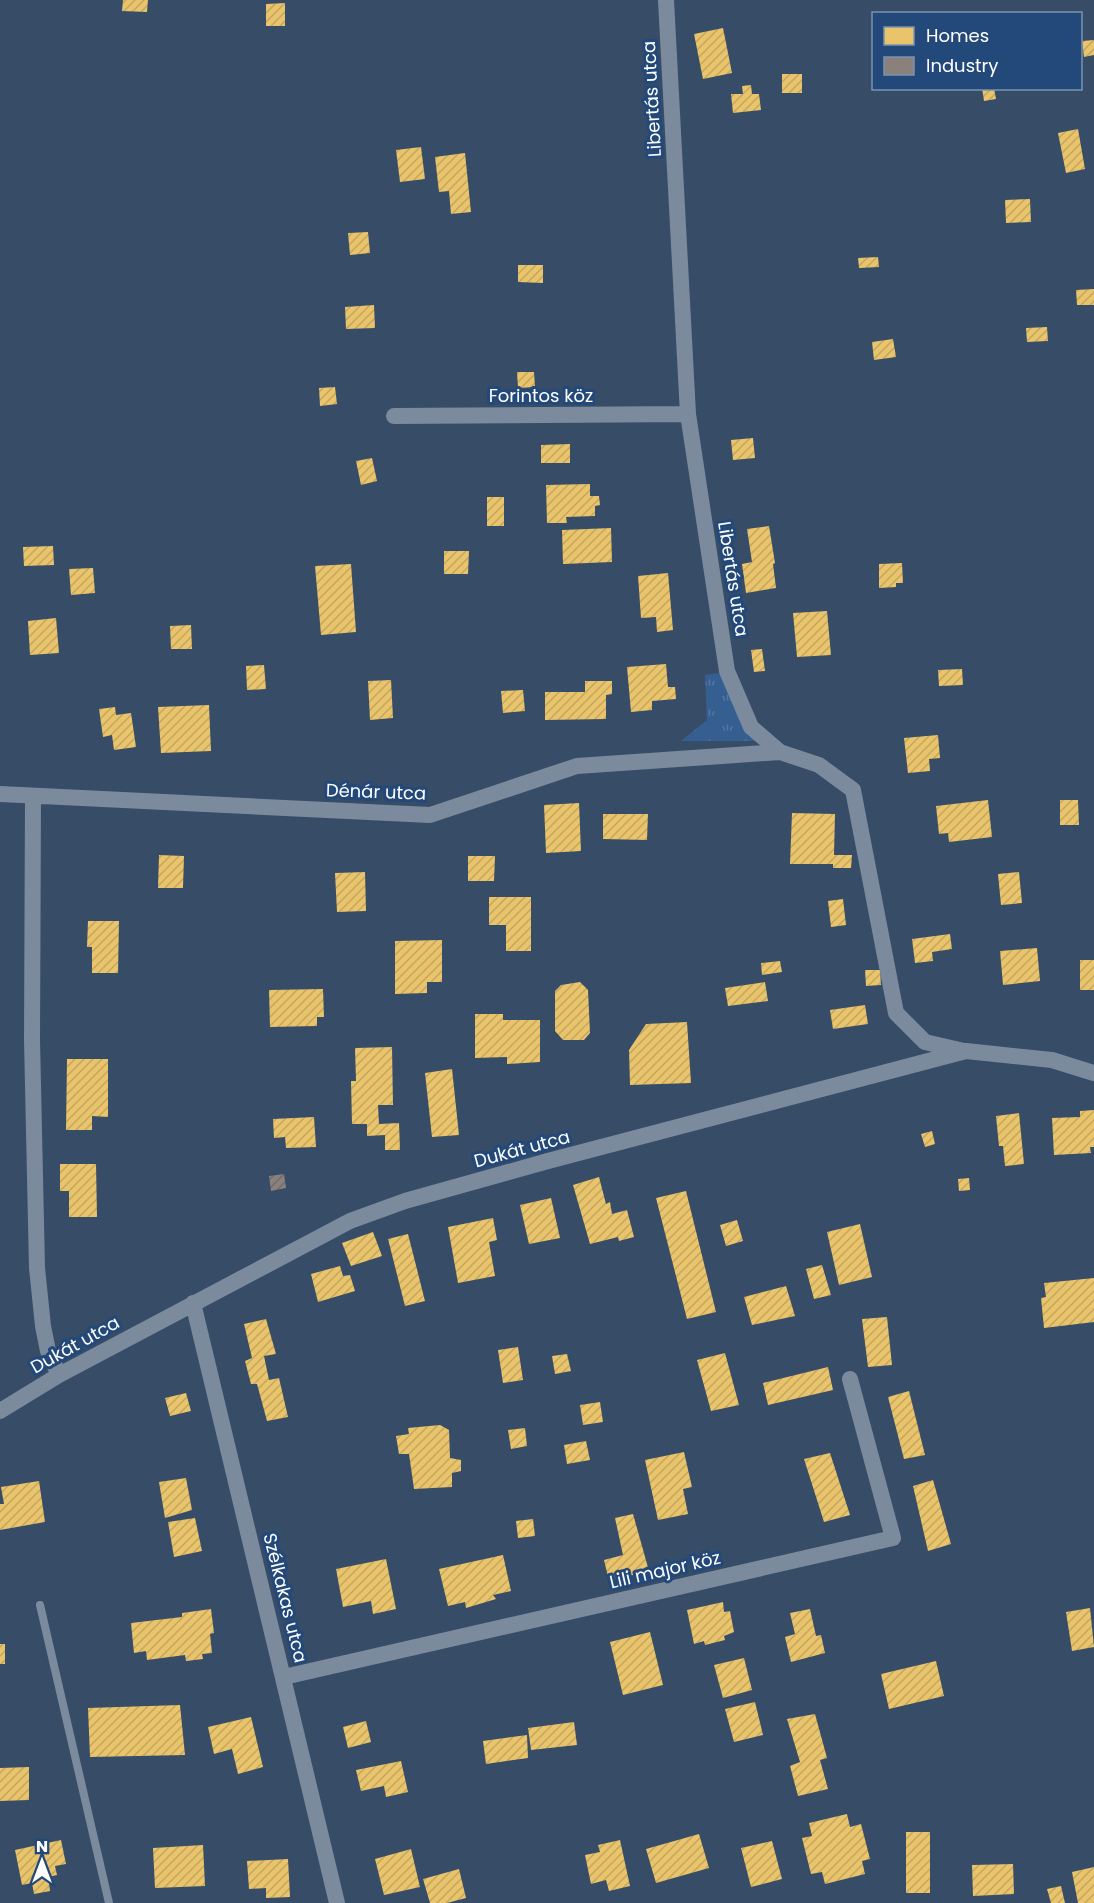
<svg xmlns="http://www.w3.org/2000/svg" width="1094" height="1903" font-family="Poppins,sans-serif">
<defs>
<pattern id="grass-tufts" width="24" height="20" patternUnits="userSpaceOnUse" patternTransform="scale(1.5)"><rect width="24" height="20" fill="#365f91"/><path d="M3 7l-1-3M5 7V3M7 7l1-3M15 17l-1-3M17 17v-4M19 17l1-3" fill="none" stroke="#5477a2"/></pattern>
<pattern id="homes-hatch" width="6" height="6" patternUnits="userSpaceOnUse" patternTransform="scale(1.5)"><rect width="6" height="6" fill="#e9c46a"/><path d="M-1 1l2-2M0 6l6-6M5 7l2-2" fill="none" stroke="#c2a662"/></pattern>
<pattern id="industry-hatch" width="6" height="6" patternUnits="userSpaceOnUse" patternTransform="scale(1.5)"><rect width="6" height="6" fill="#8a817c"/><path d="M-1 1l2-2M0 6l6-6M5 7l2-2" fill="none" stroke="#716c69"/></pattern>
</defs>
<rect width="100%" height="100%" fill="#374c66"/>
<!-- grass -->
<path fill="url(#grass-tufts)" d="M720,673L760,741H681L707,720L705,675Z"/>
<!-- homes -->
<path fill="url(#homes-hatch)" d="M123,0H148L147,12L122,11Z
M285,3V26H266V4Z
M723,28L732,73L703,79L694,34Z
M1094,40V55L1084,57L1082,41Z
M782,74H802V93H782Z
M751,85L752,94H759L761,110L733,113L731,94H743L742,86Z
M982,88H994L996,99L984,101Z
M1078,129L1085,169L1066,173L1058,133Z
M421,147L425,179L400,182L396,150Z
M465,153L471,212L451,214L449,191L439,192L435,157Z
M1030,199L1031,222L1006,223L1005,200Z
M368,232L370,253L350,255L348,233Z
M878,257L879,267L859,268L858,258Z
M518,265H543V283L518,282Z
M1094,289V305H1077L1076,290Z
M374,305L375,328L346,329L345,307Z
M1047,327L1048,341L1027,342L1026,328Z
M893,339L896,357L874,360L872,342Z
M517,372H534L535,387L518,388Z
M335,387L337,404L320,406L319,388Z
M753,438L755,458L733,460L731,440Z
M570,444V463H541V445Z
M372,458L377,481L361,485L356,461Z
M590,484V496H599L600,505L595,506V516L566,517L567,523H547L546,485Z
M487,497H504V526H487Z
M769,526L775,563L773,564L776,588L746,593L742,564L752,562L747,529Z
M611,528L612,562L563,564L562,530Z
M53,546L54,565L24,566L23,547Z
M444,551H469L468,574H444Z
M902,563L903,583H896V587L879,588V564Z
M351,564L356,632L321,635L315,566Z
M93,568L95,593L71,595L69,569Z
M668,573L673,630L657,632L656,617L641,618L638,576Z
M827,611L831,655L797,657L793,613Z
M56,618L59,653L30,655L28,621Z
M191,625L192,649H171L170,626Z
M762,649L765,671L754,672L751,650Z
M666,664L668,687H675L676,699L652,701V710L631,712L627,667Z
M264,665L266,689L247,690L246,666Z
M962,669L963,685L939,686L938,670Z
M391,680L393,718L370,720L368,681Z
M585,681H612V694L606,695V719L545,720V692H585Z
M523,690L525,711L503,713L501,691Z
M209,705L211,751L161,753L158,707Z
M115,707L116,715L131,713L136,747L114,750L112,735L103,737L99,709Z
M938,735L940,758L929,759L930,771L908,773L904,738Z
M988,800L992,837L949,842L948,833L939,834L936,806Z
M1060,800H1078L1079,825H1060Z
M579,803L581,851L546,853L544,805Z
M792,813L835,814L834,855H852L851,868H833V864H790Z
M603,814H648L647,840L603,839Z
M159,855L184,856L183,888H158Z
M468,856H495L494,881H468Z
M365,872L366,911L337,912L335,873Z
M1019,872L1022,903L1001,905L998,874Z
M489,897H531V951H506V925H489Z
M843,899L846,925L831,927L828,901Z
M88,921H119L118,973H92V947H87Z
M950,934L952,949L932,952L933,961L915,963L912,939Z
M442,940V982H427V993L395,994V941Z
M1037,948L1040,981L1003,985L1000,951Z
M1080,960H1094V990H1080Z
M780,961L782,972L762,975L761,963Z
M865,970H880L881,985L866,986Z
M580,982L588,990L590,1033L584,1040H563L555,1031V991L561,985Z
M765,982L768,1001L728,1006L725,988Z
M323,989L324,1017H317V1026L270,1027L269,990Z
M865,1005L868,1024L833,1029L830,1010Z
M475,1014H503V1020H540V1062L507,1064V1057L475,1058Z
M687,1022L691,1083L630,1085L629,1050L646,1024Z
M392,1047L393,1105H378L379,1124L399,1123L400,1150H385V1135L367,1136V1124H352L351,1081H356L355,1048Z
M67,1059H108V1117L92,1116V1130H66Z
M452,1069L459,1135L432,1137L425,1073Z
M1094,1110V1147H1090L1091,1153L1054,1155L1052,1118L1080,1117V1111Z
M1019,1113L1024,1164L1005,1166L1003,1146H999L996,1116Z
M314,1117L316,1147L286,1148L285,1137L274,1138L273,1119Z
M932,1131L935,1144L925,1147L921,1134Z
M60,1164H96L97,1217H69V1191H60Z
M599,1177L606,1204L610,1202L612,1214L627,1210L634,1237L619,1241L618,1237L590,1244L573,1185Z
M969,1178L970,1190L959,1191L958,1179Z
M686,1191L716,1312L687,1319L656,1198Z
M551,1198L560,1238L529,1244L520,1205Z
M493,1218L497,1240L489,1242L495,1276L458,1283L448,1227Z
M737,1220L743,1241L726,1246L720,1225Z
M860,1224L872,1277L839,1285L827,1232Z
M373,1232L382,1256L351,1266L342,1243Z
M408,1234L425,1301L405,1306L388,1239Z
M822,1265L831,1295L814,1299L806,1269Z
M340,1266L343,1276L350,1275L355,1291L318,1302L311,1274Z
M1094,1278V1322L1044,1328L1041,1298L1046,1297L1044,1283Z
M786,1286L795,1316L752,1325L744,1297Z
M887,1317L892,1365L868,1367L862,1319Z
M266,1319L276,1354L264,1356L269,1380L279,1378L288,1417L267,1421L257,1384H251L245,1361L252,1358L244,1324Z
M518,1347L523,1380L503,1383L498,1350Z
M725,1353L739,1405L711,1411L697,1360Z
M567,1354L571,1371L555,1374L552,1356Z
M828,1367L833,1390L768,1405L763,1383Z
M909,1391L925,1455L904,1459L888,1397Z
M186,1393L191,1411L170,1416L165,1398Z
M600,1402L603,1422L583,1425L580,1405Z
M440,1425L449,1430L450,1458L461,1460V1471L452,1473V1487L414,1489L409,1454H399L396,1436L409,1434L408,1428Z
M525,1428L527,1446L511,1449L508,1430Z
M586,1441L590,1460L567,1464L564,1445Z
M684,1452L692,1487L683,1489L688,1514L658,1520L645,1460Z
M830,1453L850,1515L824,1522L804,1459Z
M186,1478L192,1510L165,1518L159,1482Z
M933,1480L951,1544L928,1551L913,1486Z
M39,1481L45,1522L0,1530V1504H4L1,1487Z
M633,1514L649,1571L609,1581L604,1560L623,1555L615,1518Z
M195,1518L202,1551L174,1557L168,1522Z
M533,1519L535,1536L518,1538L516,1521Z
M503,1555L511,1591L493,1595L496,1599L466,1608L465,1602L448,1606L439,1569Z
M386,1559L396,1609L373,1614L371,1601L343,1607L336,1569Z
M723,1602L724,1612L730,1611L734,1632L724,1636L725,1640L705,1645L704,1641L694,1644L687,1610Z
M1090,1608L1094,1647L1072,1651L1066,1612Z
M211,1609L214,1633L210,1634L212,1653L202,1654L203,1659L186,1661L185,1655L147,1660L146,1651L134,1653L131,1623L182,1617V1613Z
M810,1609L816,1636L821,1635L825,1653L791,1662L785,1637L795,1634L790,1613Z
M650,1632L663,1685L623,1695L610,1642Z
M0,1644H5V1664H0Z
M744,1658L752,1690L723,1698L714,1665Z
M936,1661L944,1696L889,1709L881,1674Z
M755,1702L763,1735L734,1742L725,1709Z
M180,1705L185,1755L90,1757L88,1708Z
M815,1714L827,1758L820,1760L828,1789L798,1796L790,1766L800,1762L787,1719Z
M251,1717L263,1767L238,1774L232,1749L214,1754L208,1727Z
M366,1721L371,1742L348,1748L343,1727Z
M574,1722L577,1745L531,1750L528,1728Z
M527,1735L528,1758L486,1764L483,1741Z
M401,1761L408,1792L386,1797L384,1786L361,1791L356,1770Z
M29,1767V1800L0,1801V1768Z
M847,1814L850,1827L861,1824L870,1859L862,1861L865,1874L825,1884L822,1872L811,1874L802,1838L812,1836L809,1823Z
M906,1832H930V1893H906Z
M699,1834L709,1868L656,1883L646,1849Z
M61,1840L66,1864L55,1866L57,1875L48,1877L50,1891L34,1894L32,1883L22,1885L15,1850Z
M620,1840L630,1886L609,1891L606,1880L591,1884L585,1855L600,1852L598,1845Z
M772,1841L782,1879L751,1887L741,1848Z
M203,1845L205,1886L155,1888L153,1848Z
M411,1849L420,1887L384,1895L375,1859Z
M288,1859L290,1897L266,1898V1888L249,1889L247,1861Z
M1013,1864L1014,1894L973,1896L972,1865Z
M1094,1867V1903H1078L1072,1872Z
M459,1869L466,1898L447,1903H430L423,1879Z
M1061,1886L1065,1903H1051L1047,1889Z"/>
<!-- industry -->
<path fill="url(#industry-hatch)" d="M284,1174L286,1188L271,1191L269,1176Z"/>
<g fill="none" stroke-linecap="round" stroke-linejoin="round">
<!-- lane -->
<path stroke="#7b8b9d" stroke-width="8" d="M40,1605L109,1903"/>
<!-- street -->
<path stroke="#7b8b9d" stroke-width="16" d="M666,0L688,414L727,671L751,727L780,752L819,765L853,790L896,1013L925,1042L964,1051
M394,416L688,414
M0,794L430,815L577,766L780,752
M33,797L32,1040L37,1268L43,1326L48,1351L59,1375
M193,1303L337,1903
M0,1411L59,1375L350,1221L405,1201L548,1161L966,1051L1052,1060L1094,1073
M284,1677L893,1538L850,1379"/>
</g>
<g text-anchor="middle" stroke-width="6" stroke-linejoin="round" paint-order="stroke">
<!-- street labels -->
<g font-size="18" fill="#fff" stroke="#23497a">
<text transform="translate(652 99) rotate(-93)" y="6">Libertás utca</text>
<text x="541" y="402">Forintos köz</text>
<text transform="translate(733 579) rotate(81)" y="6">Libertás utca</text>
<text transform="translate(376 792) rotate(2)" y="6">Dénár utca</text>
<text transform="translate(522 1149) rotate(-15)" y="6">Dukát utca</text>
<text transform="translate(75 1345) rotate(-29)" y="6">Dukát utca</text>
<text transform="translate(665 1570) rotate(-13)" y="6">Lili major köz</text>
<text transform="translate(285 1598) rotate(76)" y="6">Szélkakas utca</text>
</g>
</g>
<!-- legend -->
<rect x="872" y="12" width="210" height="78" fill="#23497a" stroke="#7b92af" stroke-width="1.5"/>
<rect x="884" y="27" width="30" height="18" fill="#e9c46a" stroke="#7b92af" stroke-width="1.5"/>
<text x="926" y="42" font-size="18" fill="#ffffff">Homes</text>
<rect x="884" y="57" width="30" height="18" fill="#8a817c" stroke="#7b92af" stroke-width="1.5"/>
<text x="926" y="72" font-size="18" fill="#ffffff">Industry</text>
<!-- north arrow -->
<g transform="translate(42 1861)" stroke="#23497a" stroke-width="4.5" paint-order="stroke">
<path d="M0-4.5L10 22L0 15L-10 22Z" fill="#ffffff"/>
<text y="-9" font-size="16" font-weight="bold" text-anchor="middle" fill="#ffffff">N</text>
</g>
</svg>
